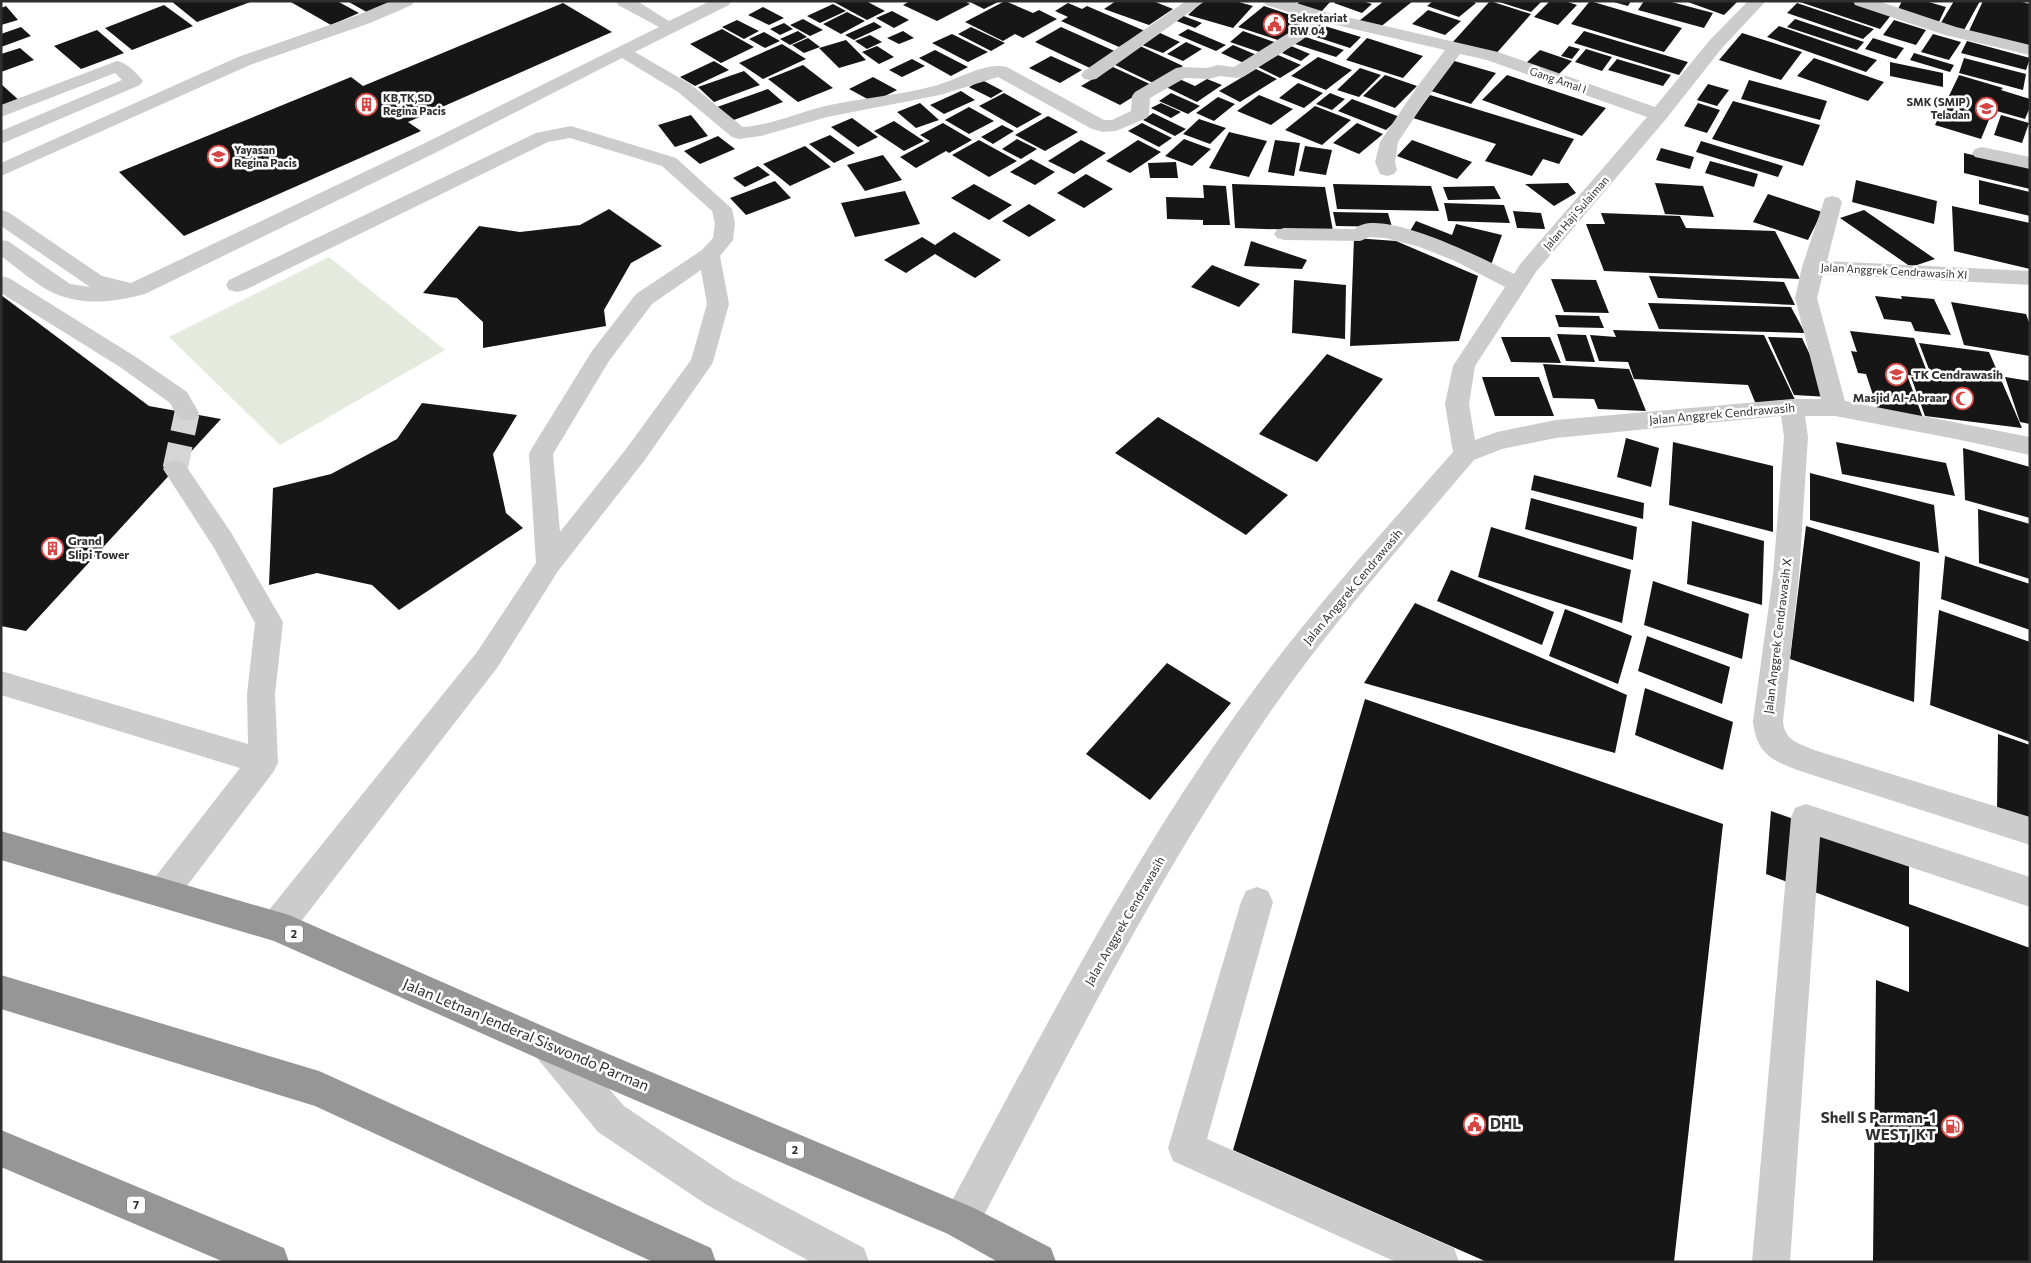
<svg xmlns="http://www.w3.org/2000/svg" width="2031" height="1263" font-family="Commissioner,sans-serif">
<rect width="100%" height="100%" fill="#fff"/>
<!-- green -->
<path fill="#e4ebde" d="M329,257L445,350L280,445L169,337Z"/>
<!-- building -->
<path fill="#161616" d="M171,1H253L197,22Z
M289,1H337L359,13L331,25Z
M347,1H389L395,4L372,15Z
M832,1H866L885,11L867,20Z
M910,1H964L970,4L937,21L903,5Z
M968,1H1000L984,9Z
M1005,1L1033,13L1039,10L1057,19L1023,38L1015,34L1003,41L965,22Z
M1116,1H1153L1173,9L1149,25L1104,9Z
M1203,1H1235L1253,6L1233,28L1188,15Z
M1300,1H1331L1321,12L1297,4Z
M1336,1H1362L1372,4L1362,13L1334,3Z
M1384,1H1413L1379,28L1359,21Z
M1433,1H1472L1476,3L1459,17L1427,6Z
M1490,1L1531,14L1494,56L1452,43Z
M1496,1H1542L1531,12Z
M1550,1H1565L1577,5L1558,25L1534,17Z
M1590,1L1682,28L1664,52L1571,24Z
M1610,1H1631L1628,6Z
M1644,1H1668L1713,13L1704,28L1638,10Z
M1685,1H1734L1737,2L1724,15Z
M1797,1H1851L1892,14L1880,29Z
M1902,1H1925L1946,7L1938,24L1896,13Z
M1954,1H1980L1963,32L1939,26Z
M1983,1H2018L2030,4V50L1968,33Z
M563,3L612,32L408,122L421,131L184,236L119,172L351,77L363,86Z
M1068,3L1082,9L1087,6L1145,31L1119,47L1061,21L1068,17L1055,11Z
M1797,3L1874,29L1863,39L1787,13Z
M833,4L846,11L820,23L807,16Z
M164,5L193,26L132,50L105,28Z
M6,6L18,20L1,25V8Z
M1264,6L1308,21L1284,42L1238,27Z
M763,7L784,18L769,25L748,15Z
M1428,10L1461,21L1445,35L1412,24Z
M892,11L909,20L894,28L876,18Z
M847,12L865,21L841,34L823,24Z
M1181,15L1202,23L1195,28L1174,20Z
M803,19L823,30L810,36L790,25Z
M1795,19L1864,42L1857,50L1787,27Z
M737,20L759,31L744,39L722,27Z
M1894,20L1926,30L1916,45L1883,35Z
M874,22L882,27L854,40L845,35Z
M784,23L793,29L780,35L770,29Z
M1318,24L1361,37L1350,48L1307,34Z
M1779,26L1877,60L1866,72L1767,37Z
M21,27L31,36L1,47V34Z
M971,27L1005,43L991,51L958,34Z
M1061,27L1119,53L1092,69L1035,42Z
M722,29L754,47L721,63L690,44Z
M1188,29L1226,45L1216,51L1178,35Z
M97,30L124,53L81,69L54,46Z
M798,31L807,37L790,45L780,39Z
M903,31L914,38L899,44L887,38Z
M1243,31L1277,43L1265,54L1230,42Z
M1584,31L1688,62L1679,75L1574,43Z
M764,32L780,41L765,48L749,39Z
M1160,33L1180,42L1163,53L1142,45Z
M1742,33L1802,52L1781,80L1719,60Z
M952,34L988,52L968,62L932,43Z
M1933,34L1961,42L1949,60L1921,52Z
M870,35L882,42L867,49L855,41Z
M1303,36L1344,50L1336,57L1295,44Z
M808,38L820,47L804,53L792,45Z
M1367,38L1423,56L1403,78L1346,60Z
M1873,38L1904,48L1896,59L1865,49Z
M846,40L866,60L839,68L819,48Z
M1967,41L2030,58L2026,70L1961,53Z
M1186,42L1202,49L1183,61L1167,54Z
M782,44L806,59L763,79L739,63Z
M1233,45L1259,56L1246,64L1221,53Z
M877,46L894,57L879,64L862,52Z
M1140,46L1183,66L1155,84L1111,63Z
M1291,46L1310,54L1301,61L1282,53Z
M1569,46L1580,49L1572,59L1561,56Z
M20,48L34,60L1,72V54Z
M1586,49L1612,57L1602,71L1575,62Z
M935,50L968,67L951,76L919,58Z
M1540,50L1572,61L1558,75L1525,64Z
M1914,53L1954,65L1950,72L1910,60Z
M1278,55L1301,65L1280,78L1258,67Z
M1051,56L1082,70L1060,83L1029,68Z
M1318,57L1352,70L1326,90L1291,76Z
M1814,58L1884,82L1868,101L1797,76Z
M1964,58L2026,74L2023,90L1959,73Z
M912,59L925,66L902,77L889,70Z
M1617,59L1671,75L1663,86L1608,70Z
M1451,60L1496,73L1471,104L1425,89Z
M714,61L729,70L695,86L680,77Z
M1890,62L1943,73V87L1890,76Z
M803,65L833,88L798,102L768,79Z
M1113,67L1152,85L1120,105L1081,86Z
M1360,68L1381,75L1359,97L1337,90Z
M1256,69L1277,79L1240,102L1219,91Z
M744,71L760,85L714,102L698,87Z
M1385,75L1417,86L1395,108L1363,96Z
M1507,75L1606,108L1582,136L1482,100Z
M1959,75L2003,88L2001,90L2030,99V107L2025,119L1993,110L1981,139L1935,125Z
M873,77L897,90L873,102L849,89Z
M1177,78L1195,86L1207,79L1222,85L1197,102L1164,86Z
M982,80L1003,91L991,98L969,87Z
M1749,80L1827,101L1820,120L1741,99Z
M1298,83L1323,93L1304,108L1279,98Z
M1,84L21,102L1,110Z
M1708,84L1729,90L1717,106L1697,100Z
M768,89L783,102L731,121L717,107Z
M961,91L975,100L944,114L930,105Z
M1004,93L1042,114L1017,128L979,106Z
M1171,93L1200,106L1188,114L1159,101Z
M1330,93L1345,99L1332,110L1316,104Z
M1259,95L1293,109L1271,125L1237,111Z
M1430,95L1574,139L1559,164L1543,159L1532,176L1485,161L1496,144L1413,118Z
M1218,97L1235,104L1214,121L1196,113Z
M1352,99L1400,117L1386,130L1338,111Z
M1733,101L1820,125L1803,166L1712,139Z
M920,103L939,120L916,128L897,112Z
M1161,103L1181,112L1171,118L1151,108Z
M1698,103L1720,110L1707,133L1684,126Z
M1315,106L1351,120L1322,145L1285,130Z
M969,107L994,121L969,134L945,120Z
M1153,113L1186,129L1175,136L1143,120Z
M691,115L708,136L675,147L658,125Z
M2001,115L2029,123L2022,143L1994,135Z
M1048,116L1078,132L1045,151L1015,135Z
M852,118L878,137L858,147L831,127Z
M1199,119L1226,128L1210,144L1183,134Z
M894,121L924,141L904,151L874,131Z
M943,123L972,140L949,153L946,151L916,168L900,157L930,141L920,135Z
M1142,123L1172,138L1159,147L1128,131Z
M1357,123L1383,134L1359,154L1333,143Z
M1002,125L1014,131L993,144L981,137Z
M1229,132L1267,141L1249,177L1209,168Z
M830,135L855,153L834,163L809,144Z
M718,136L735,149L700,164L684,151Z
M1017,139L1037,149L1021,159L1002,149Z
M1184,139L1211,149L1192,166L1165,156Z
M979,140L1017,161L989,177L952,155Z
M1081,140L1106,153L1074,174L1048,161Z
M1138,140L1161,152L1130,173L1106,161Z
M1275,140L1300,143L1294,176L1268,172Z
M1412,140L1472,162L1457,179L1397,156Z
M1701,141L1783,166L1778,177L1696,152Z
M805,146L831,167L790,186L763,164Z
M1305,146L1332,150L1326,175L1299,171Z
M1661,148L1694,157L1690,169L1656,160Z
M1964,153L2030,168V189L1964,173Z
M883,155L902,180L865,191L847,165Z
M1031,159L1055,172L1035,185L1010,172Z
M1710,161L1758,174L1754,187L1705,173Z
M1176,162L1178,178H1150L1148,163Z
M758,166L770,175L745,187L733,178Z
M1086,174L1113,189L1084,208L1057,193Z
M1856,180L1937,201L1934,224L1852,202Z
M1979,180L2030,192V216L1979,204Z
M775,181L791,198L746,215L730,198Z
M1568,183L1576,193L1554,206L1525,184Z
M1655,183L1703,186L1714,217L1665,214Z
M974,184L1012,205L989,220L951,198Z
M1232,184L1325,187L1333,231L1235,228Z
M1333,184L1431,186L1439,211L1337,209Z
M1203,185L1226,186L1230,225H1203V220L1167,219L1166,197L1204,198Z
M1494,186L1501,199L1448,200L1443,187Z
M905,191L920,224L855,237L841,203Z
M1768,194L1822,212L1808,240L1753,222Z
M1444,203L1504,205L1510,223L1448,221Z
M1029,204L1056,220L1029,237L1002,221Z
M1952,206L2030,223V269L1954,251Z
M609,209L662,246L631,263L604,310L606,326L483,348V322L457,298L423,293L479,226L520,232L580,225Z
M1864,210L1935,259L1911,267L1840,218Z
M1513,211L1541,213L1545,229L1517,228Z
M1333,212L1388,213L1392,227L1336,226Z
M1601,213L1680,216L1686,228L1775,231L1800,279L1604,271L1586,224H1605Z
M1416,221L1452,235L1456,224L1502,235L1491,265L1410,231Z
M954,232L1001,260L975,278L935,254L906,273L884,260L922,237L935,245Z
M1354,238L1396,241L1478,276L1459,341L1350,346Z
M1251,241L1307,260L1302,269L1244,266Z
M1212,265L1260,284L1239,307L1191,287Z
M1649,276L1784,282L1795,305L1658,298Z
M1551,279L1596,280L1609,313L1564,312Z
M1294,280L1346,285L1345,339L1292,333Z
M1,295L149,406L221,419L26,631L1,626Z
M1875,296L1902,299L1901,296L1934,299L1951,335L1915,331L1911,322L1884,319Z
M1951,302L2026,314L2030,325V356L1964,345Z
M1648,303L1791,307L1805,333L1659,329Z
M1555,315L1599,316L1604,328L1559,327Z
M1613,330L1764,335L1797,404L1755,402L1748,385L1634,379L1628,362L1599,361L1590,335L1616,337Z
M1850,331L1914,338L1929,377L1907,375L1923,418L1879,413L1866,374L1858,373L1851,351L1857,352Z
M1557,334L1586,335L1595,362L1566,361Z
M1501,337H1550L1561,363L1511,362Z
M1768,337L1802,338L1830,397L1794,395Z
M1919,343L1989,352L2022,428L1925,416L1911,377L1933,380Z
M1327,354L1383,379L1317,462L1259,434Z
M1543,364L1629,369L1646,411L1598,409L1594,399L1553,398Z
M1482,377H1539L1554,416H1495Z
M2005,377L2030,381V424L2020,422Z
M422,403L517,415L493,454L506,513L523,528L399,610L372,585L317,573L269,585L273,488L331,474L397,439Z
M1158,417L1288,495L1246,535L1115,453Z
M1626,438L1659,448L1651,487L1617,477Z
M1673,442L1773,466V532L1669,505Z
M1836,442L1946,463L1955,496L1842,474Z
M1963,448L2030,467V518L1965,500Z
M1810,473L1934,505L1939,553L1810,520Z
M1534,475L1644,503L1643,519L1531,490Z
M1531,498L1637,527L1633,560L1525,529Z
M1978,509L2030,524V579L1979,563Z
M1692,521L1764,541L1762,605L1687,584Z
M1806,526L1920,562L1914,702L1790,659Z
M1491,527L1631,570L1622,623L1478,577Z
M1945,556L2030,584V630L1941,599Z
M1451,570L1554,612L1542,645L1437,601Z
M1653,581L1749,614L1742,659L1644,625Z
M1415,603L1627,695L1615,753L1364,683Z
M1565,609L1632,636L1618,684L1549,656Z
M1939,610L2030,642V742L1930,705Z
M1647,636L1730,667L1722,704L1638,671Z
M1167,663L1231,703L1150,800L1086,754Z
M1645,688L1733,722L1723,770L1635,735Z
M1365,699L1723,824L1674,1262H1487L1233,1150Z
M1998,734L2030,745V821L1997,809Z
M1771,811L1909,860V904L2030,948V1262H1873L1876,980L1909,992V927L1766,874Z"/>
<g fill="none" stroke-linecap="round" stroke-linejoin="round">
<!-- minor-tunnel -->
<path stroke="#d5d5d5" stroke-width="25" stroke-dasharray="25 12" stroke-linecap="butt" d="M175,469L187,413"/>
<!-- minor -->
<path fill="#ccc" fill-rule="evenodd" d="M391,1H414L412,5L370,23L250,65L1,176V163L238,57L358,15Z
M616,1H637L669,21L710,1H731L729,5L635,52L690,84L743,127C771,125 797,113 825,106C862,98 901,95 938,85C959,79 985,62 1007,67L1104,120H1112L1131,111L1132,96L1135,92L1176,68L1182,67L1207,68L1218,65L1234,67L1290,32L1308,18L1266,5L1264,1H1290L1325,12L1498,52L1655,107L1710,40L1748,1H1766L1722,48L1666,119L1536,272L1475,366L1469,404L1475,440L1497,432L1556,420L1792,399H1821L1795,298L1802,267L1825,198L1832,196L1839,198L1842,202L1827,261L2030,271V285L1823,274L1817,298L1845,401L2030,437V455L1956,439L1835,416H1805L1808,437L1799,575L1783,721C1784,740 1798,743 1814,750L2030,817V845L1800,771C1773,761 1756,754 1753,721L1773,575L1784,437L1781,416L1556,438L1502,449L1474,460C1402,545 1327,629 1264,721C1153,883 1065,1061 974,1234L961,1240L948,1234L942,1221L948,1208C1041,1036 1130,860 1245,702C1308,614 1381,534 1453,452L1445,404L1453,366L1505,287L1455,261L1417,246L1385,238L1370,237L1360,241L1284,240L1277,238L1274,234L1277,230L1284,228L1355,229C1378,205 1488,261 1514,274L1521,263L1647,117L1487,60L1460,54L1430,94L1398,142L1395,162L1397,170L1394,174L1387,176L1380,174L1375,162L1380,142L1417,87L1445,50L1323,22L1302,40L1243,77L1237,78L1220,76L1209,79L1185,78L1150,98L1149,114L1147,118L1116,131L1102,132L1090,128L998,77L940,95L827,117L761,136L739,139L732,137L678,92L622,58L437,152L145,294C115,302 85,306 56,294C40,288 16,267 1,256V240L8,241L70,284L90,287L1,226V210L8,212L102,276L131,283L423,144L659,27L618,5Z
M1186,1H1205L1096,79L1090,80L1084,79L1081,75L1084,71Z
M1853,1H1878L1956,27L2030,45V55L1945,35L1855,5Z
M117,61C127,63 137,73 143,81L140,85L1,144V131L122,80L115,73L1,117V105Z
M571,126L676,158L732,209L735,223L733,240L720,256L729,304L713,362L710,367L644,461L558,571L497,668L289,937L277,942L265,937L261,926L265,915L477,652L536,563L529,454L532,448L592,351L636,294L702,250L713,238L715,223L712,211L662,166L570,138L548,142L245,290L237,292L229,290L226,285L229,280L536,133ZM701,270L707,304L691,360L626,449L560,532L553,454L609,361L652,304Z
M1982,147L2030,157V169L1975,157L1972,153L1975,149Z
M1,276L9,278L136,357L187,392L199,413L195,419L187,421L179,419L170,403L120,367L1,293Z
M175,460L184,463L232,534L283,622L275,694L278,762L274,771L174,903L163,907L152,903L147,892L152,881L240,768L1,695V671L248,744L247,694L255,623L214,548L163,469L166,463Z
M1806,804L2030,877V907L1820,837L1790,1262H1752L1791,818L1795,808Z
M1257,887L1268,891L1273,902L1207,1139L1454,1248L1459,1262H1396L1173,1161L1168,1148L1241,902L1246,891Z
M549,1029L561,1034L624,1106L733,1179L864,1248L869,1262H811L707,1205L598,1132L537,1058L532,1046L537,1034Z"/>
<!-- highway -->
<path fill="#969696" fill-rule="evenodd" d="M1,831L289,915L561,1034L974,1208L1051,1248L1056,1262H998L948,1234L537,1058L274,941L1,860Z
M1,975L319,1071L711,1248L716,1262H653L315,1106L1,1009Z
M1,1130L284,1248L289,1262H224L1,1167Z"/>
</g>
<!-- icons -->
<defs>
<symbol id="civic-ring" viewBox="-11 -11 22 22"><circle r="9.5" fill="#fff" stroke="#d34644" stroke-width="1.5"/><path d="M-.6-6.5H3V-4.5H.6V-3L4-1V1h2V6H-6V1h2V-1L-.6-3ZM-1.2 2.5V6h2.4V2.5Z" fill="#d34644"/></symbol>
<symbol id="building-ring" viewBox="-11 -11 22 22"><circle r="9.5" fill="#fff" stroke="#d34644" stroke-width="1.5"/><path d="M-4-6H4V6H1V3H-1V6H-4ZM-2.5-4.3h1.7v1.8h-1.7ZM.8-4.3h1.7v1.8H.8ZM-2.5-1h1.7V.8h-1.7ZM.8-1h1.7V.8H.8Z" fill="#d34644"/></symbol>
<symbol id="school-ring" viewBox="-11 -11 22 22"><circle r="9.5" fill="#fff" stroke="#d34644" stroke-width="1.5"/><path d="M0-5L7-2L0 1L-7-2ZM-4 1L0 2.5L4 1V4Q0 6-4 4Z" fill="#d34644"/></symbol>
<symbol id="mosque-ring" viewBox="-11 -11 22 22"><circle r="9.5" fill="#fff" stroke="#d34644" stroke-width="1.5"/><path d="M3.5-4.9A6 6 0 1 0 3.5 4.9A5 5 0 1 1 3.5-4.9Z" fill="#d34644"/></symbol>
<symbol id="fuel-ring" viewBox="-11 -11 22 22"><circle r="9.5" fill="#fff" stroke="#d34644" stroke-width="1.5"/><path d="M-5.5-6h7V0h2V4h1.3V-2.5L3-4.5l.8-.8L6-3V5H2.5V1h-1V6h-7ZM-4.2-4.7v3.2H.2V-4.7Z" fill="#d34644"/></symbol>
</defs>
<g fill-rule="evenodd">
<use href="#civic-ring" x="1262" y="12" width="25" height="25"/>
<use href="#building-ring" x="354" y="92" width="25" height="25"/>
<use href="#school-ring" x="1974" y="96" width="25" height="25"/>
<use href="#school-ring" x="206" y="144" width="25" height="25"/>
<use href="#school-ring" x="1884" y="362" width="25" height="25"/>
<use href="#mosque-ring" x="1950" y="386" width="25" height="25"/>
<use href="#building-ring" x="40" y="536" width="25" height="25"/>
<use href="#civic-ring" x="1462" y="1112" width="25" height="25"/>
<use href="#fuel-ring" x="1940" y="1114" width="25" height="25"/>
</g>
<g text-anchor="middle" stroke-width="5" stroke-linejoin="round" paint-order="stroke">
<!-- far-poi labels -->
<g font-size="11" font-weight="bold" fill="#2f2f2f" stroke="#fff" text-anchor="start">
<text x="1290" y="22">Sekretariat<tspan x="1290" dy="13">RW 04</tspan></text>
<text x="383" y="102">KB,TK,SD<tspan x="383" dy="13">Regina Pacis</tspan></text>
<text x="1970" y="106" text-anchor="end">SMK (SMIP)<tspan x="1970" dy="13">Teladan</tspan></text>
<text x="234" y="154">Yayasan<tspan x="234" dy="13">Regina Pacis</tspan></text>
</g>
<!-- far-street labels -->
<g font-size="11" fill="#2f2f2f" stroke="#fff">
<text transform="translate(1558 80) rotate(19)" y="4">Gang Amal I</text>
<text transform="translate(1576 213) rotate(-49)" y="4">Jalan Haji Sulaiman</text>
<text transform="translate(1894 271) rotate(3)" y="4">Jalan Anggrek Cendrawasih XI</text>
</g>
<!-- shield labels -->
<g fill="#fff" stroke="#6d6d6d" stroke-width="1">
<rect x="285" y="925.5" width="18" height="17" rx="4"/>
<rect x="786" y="1141.5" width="18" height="17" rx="4"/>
<rect x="127" y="1196.5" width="18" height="17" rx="4"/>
</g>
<g font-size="11" font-weight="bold" fill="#2f2f2f">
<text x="294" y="938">2</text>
<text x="795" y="1154">2</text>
<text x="136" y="1209">7</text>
</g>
<!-- poi labels -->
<g font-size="12" font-weight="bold" fill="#2f2f2f" stroke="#fff" text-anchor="start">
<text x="1913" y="379">TK Cendrawasih</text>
<text x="1947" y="402" text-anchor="end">Masjid Al-Abraar</text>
<text x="68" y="545">Grand<tspan x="68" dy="14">Slipi Tower</tspan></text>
</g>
<!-- street labels -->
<g font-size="12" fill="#2f2f2f" stroke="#fff">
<text transform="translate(1722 414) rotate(-5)" y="4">Jalan Anggrek Cendrawasih</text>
<text transform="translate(1353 587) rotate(-50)" y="4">Jalan Anggrek Cendrawasih</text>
<text transform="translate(1778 636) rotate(-83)" y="4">Jalan Anggrek Cendrawasih X</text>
<text transform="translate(1125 921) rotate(-60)" y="4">Jalan Anggrek Cendrawasih</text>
</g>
<!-- near-street labels -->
<g font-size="15" fill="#2f2f2f" stroke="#fff">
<text transform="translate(526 1035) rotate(23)" y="5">Jalan Letnan Jenderal Siswondo Parman</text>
</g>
<!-- near-poi labels -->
<g font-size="15" font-weight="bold" fill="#2f2f2f" stroke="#fff" text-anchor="end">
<text x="1936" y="1123">Shell S Parman-1<tspan x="1936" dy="17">WEST JKT</tspan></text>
<text x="1490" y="1129" text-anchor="start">DHL</text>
</g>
</g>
<!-- border -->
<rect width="2031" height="1263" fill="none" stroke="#2f2f2f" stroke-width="5"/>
</svg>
